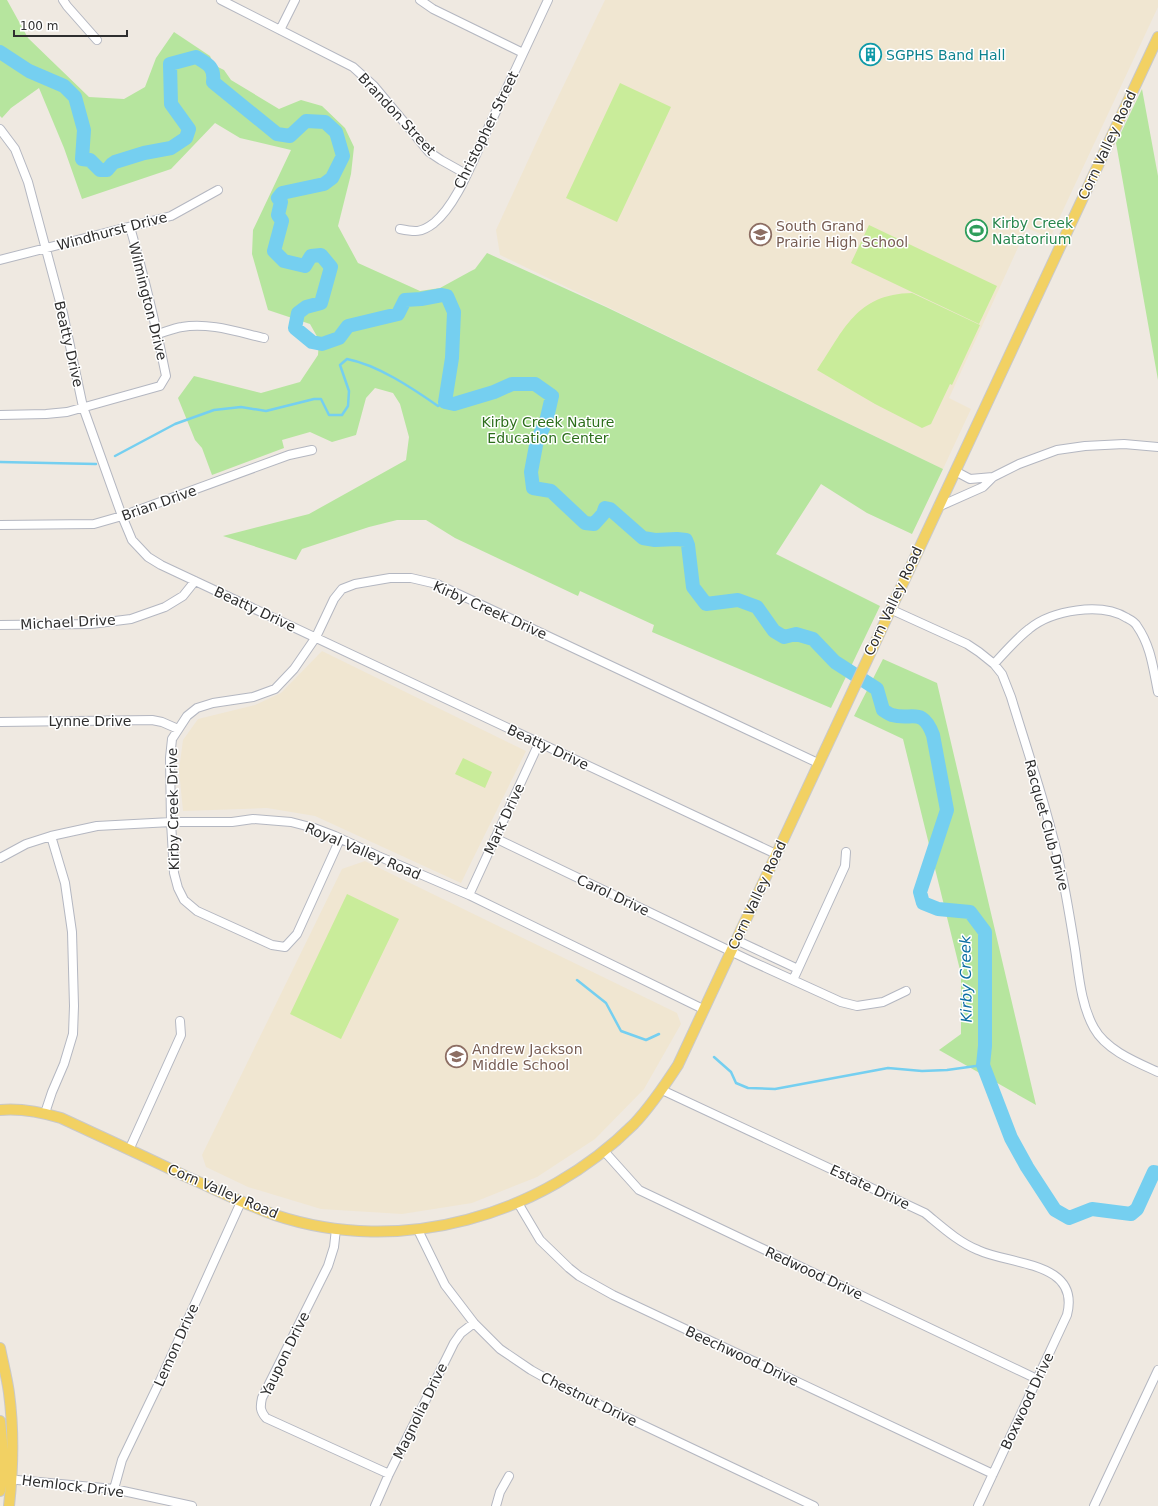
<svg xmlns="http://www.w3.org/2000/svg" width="1158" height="1506" font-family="'DejaVu Sans',sans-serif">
<rect width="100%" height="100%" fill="#efe9e1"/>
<!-- education -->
<path fill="#f0e6d1" d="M605,0H1158V7L1050,238L1027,228L949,398L971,409L943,469L500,255L496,230L543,128Z
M322,651L526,751L461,883L315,816L267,808L183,811L179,770L183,740L198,719L255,705L281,693Z
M365,861L677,1013L681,1024L644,1089L595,1139L537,1177L472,1203L402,1214L321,1209L248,1187L206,1167L202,1155L342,869Z"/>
<!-- green -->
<path fill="#b6e59e" d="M0,0H7L28,38L89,97L124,99L145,87L156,58L174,32L210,56L214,65L224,70L231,80L279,109L301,100L322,106L345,128L354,147L351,174L338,226L358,263L420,291L440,288L471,271L475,269L487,253L606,307L943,469L912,534L867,513L821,484L776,554L880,606L831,708L652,632L654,625L580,591L578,596L455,538L426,520H397L369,527L302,549L296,560L223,536L309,514L406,460L409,437L400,404L393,393L375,388L366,398L356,435L332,442L310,432L282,440L284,448L212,475L202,448L195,440L178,398L194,376L261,393L300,382L318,355L319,340L310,324L268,310L252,254L253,230L291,150L240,138L215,123L171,169L82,199L64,148L39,88L11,108L2,118L0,116Z
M1142,89L1158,176V380L1116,143Z
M883,659L937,683L1036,1105L939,1050L961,1034V974L903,739L854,716Z"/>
<!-- pitch -->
<path fill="#c9ec9a" d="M620,83L671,107L617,222L566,198Z
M869,225L997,286L979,324L851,263Z
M912,293L980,325L952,385L950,384L931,424L922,428L875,404L817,370C844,330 856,294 912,293Z
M463,758L492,772L485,788L455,774Z
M347,894L399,919L341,1039L290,1014Z"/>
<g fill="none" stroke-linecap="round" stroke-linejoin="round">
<!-- stream -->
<path stroke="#75cff0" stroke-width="2.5" d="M115,456L175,424L214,410L241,407L266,411L314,399H321L329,415H342L348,406L349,391L340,365L347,359C378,365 412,388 438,406L445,402
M0,462L96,464
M577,980L606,1003L621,1031L646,1040L659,1034
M714,1057L731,1072L736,1083L748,1088L775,1089L888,1068L922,1071L947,1070L983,1065"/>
<!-- river -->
<path stroke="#75cff0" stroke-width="14" d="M0,52L29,71L64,86L75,97L84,130L82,159L90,160L100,170H107L112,164L115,162L144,153L171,148L186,138L189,129L171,104L170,64L196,57C208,64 215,67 213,82L277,134L290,136L306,121L325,122L336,132L343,156L332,178L324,184L282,193L278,198L281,202L278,215L282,221L274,251L284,261L305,266L311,256L321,255L331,267L321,303L306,307L298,313L295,328L312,342L322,344L339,338L348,326L398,314L405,300L421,299L442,295L447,296L454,312L452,358L445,402L454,404L494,392L512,384H535L552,396L546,422L537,440L531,472L533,488L551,491L585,523L594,524L603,514L605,508L610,509L643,538L655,540L677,539L686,540L688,545L693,587L706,604L738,600L757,607L774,631L784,637L796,634L813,639L835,662L877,689L883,710C886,712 889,714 892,715C912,721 922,706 933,735L947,810L920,892L923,903L938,909L970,912L985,932V1046L983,1065L1011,1138L1027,1167L1055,1210L1069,1218L1092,1209L1131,1214L1137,1209L1154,1172L1158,1173"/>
<defs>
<path id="minor" d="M63,0L67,6L97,40
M221,0L353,67L374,86L429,152L441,160L466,174
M420,0L433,9L523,53
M280,30L295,0
M0,129L15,149L28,182L63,313L83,407L122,516L132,540L148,557L161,565L776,854
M400,229C415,232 421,233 434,223C457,204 472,162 485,135C506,90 527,45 548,0
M0,260L171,216L218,190
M158,334C165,332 174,328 182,327C208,322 238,332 264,338
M0,415L46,414L67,412L160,386L166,376C156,325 144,276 130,227
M955,471L970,479L993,477
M938,507L983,487L993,477L1019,464L1057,450L1085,446L1124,444L1158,447
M0,525L94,524L122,516L289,455L312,450
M890,609L967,644L979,652L994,664L1002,674L1011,697C1029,756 1049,814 1062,875C1067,899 1071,924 1075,949C1079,976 1081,1005 1094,1028C1106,1050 1136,1062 1158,1072
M0,625L91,624L131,619L165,607L183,596L195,581
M994,664C1005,652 1016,639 1029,629C1052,610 1101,602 1127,618C1131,620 1135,622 1137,626C1151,646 1153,668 1158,692
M0,722L152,720L162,722L178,729
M495,838L751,961L841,1002L857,1006L883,1002L906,991
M340,839L297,934L285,947L272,945L197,911L184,900L178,888L174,873L171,822L170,758L172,739L187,716L197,708L213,703L253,697L275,689L294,669L316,637L334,599L342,589L355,584L390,578H411L437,584L818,763
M0,858L26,844L51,836L97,826L171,822H232L253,819L291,822L314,828L335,836L378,856L469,895L703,1009
M469,895L539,743
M736,940L798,969
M793,980L845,866L846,852
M662,1090L925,1213C941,1226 958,1242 978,1250C1009,1265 1081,1261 1067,1315L978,1506
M45,1113L52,1092L64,1064L73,1034L74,1006L72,932L65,883L51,836
M129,1150L181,1035L180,1021
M604,1151L639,1190L1037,1379
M518,1203L540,1240L569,1268L579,1276L613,1295L993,1474
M336,1229L334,1247L328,1266L262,1398C260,1407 260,1411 266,1418L389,1474
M418,1230L445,1285L474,1323L500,1349L531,1370L556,1384L814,1506
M7,1479L114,1489L192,1506
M114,1489L122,1460L160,1381L241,1202
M375,1506L389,1474L454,1343L461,1333L474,1323
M496,1506L500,1492L509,1476
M1094,1506L1158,1370"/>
<path id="major" d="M0,1110C21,1108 41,1112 61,1118C102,1137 144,1156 185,1176C215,1189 244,1204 275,1215C401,1257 542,1216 634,1124C651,1106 665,1085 678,1065L1158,37
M0,1348C3,1363 7,1378 9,1393C14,1431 13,1469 9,1506
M0,1421C3,1445 4,1467 0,1491"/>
</defs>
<!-- minor casing -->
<use href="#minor" stroke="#b4b7c1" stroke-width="10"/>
<!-- major casing -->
<use href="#major" stroke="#c9c9c9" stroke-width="12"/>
<!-- minor -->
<use href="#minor" stroke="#fff" stroke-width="8"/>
<!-- major -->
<use href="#major" stroke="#f2d163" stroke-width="10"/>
</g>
<!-- icons -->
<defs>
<symbol id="building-ring" viewBox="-11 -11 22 22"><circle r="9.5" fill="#fff" stroke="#0f9aa8" stroke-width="1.5"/><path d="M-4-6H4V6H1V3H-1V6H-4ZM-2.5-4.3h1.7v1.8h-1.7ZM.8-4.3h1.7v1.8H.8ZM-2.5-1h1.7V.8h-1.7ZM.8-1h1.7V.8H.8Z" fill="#0f9aa8"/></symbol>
<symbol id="stadium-ring" viewBox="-11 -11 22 22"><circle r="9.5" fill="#fff" stroke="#2e9e5b" stroke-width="1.5"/><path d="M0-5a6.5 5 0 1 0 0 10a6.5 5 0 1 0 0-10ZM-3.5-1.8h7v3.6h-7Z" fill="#2e9e5b"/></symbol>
<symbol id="school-ring" viewBox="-11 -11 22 22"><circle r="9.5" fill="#fff" stroke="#8d6e63" stroke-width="1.5"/><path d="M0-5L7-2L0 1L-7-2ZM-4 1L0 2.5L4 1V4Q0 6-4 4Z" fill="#8d6e63"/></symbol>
</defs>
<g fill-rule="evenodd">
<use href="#building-ring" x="858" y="42" width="25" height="25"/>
<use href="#stadium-ring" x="964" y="218" width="25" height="25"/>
<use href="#school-ring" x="748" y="222" width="25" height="25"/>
<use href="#school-ring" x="444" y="1044" width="25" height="25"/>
</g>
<g text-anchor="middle" stroke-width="3" stroke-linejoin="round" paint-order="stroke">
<!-- culture labels -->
<g font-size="14" fill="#0d838f" stroke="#fff" text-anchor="start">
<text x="886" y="60">SGPHS Band Hall</text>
</g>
<!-- street labels -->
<g font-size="14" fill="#2e2e2e" stroke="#fff">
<text transform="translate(397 114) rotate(47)" y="5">Brandon Street</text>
<text transform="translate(486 130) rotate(-64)" y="5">Christopher Street</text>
<text transform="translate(1107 145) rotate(-65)" y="5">Corn Valley Road</text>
<text transform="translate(112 231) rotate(-15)" y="5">Windhurst Drive</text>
<text transform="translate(148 301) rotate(76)" y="5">Wilmington Drive</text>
<text transform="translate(69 344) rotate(77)" y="5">Beatty Drive</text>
<text transform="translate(159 503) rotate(-20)" y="5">Brian Drive</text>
<text transform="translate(893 601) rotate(-65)" y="5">Corn Valley Road</text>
<text transform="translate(255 609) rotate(25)" y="5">Beatty Drive</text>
<text transform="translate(490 610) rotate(24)" y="5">Kirby Creek Drive</text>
<text transform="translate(68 622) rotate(-3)" y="5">Michael Drive</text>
<text x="90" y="726">Lynne Drive</text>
<text transform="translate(548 747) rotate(25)" y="5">Beatty Drive</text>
<text transform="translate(173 809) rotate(-91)" y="5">Kirby Creek Drive</text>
<text transform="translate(504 819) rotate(-65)" y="5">Mark Drive</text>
<text transform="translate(1047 825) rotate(75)" y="5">Racquet Club Drive</text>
<text transform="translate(363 851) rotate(23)" y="5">Royal Valley Road</text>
<text transform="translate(613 895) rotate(25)" y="5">Carol Drive</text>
<text transform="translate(757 895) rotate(-65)" y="5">Corn Valley Road</text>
<text transform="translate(870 1187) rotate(25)" y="5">Estate Drive</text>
<text transform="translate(223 1191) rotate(23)" y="5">Corn Valley Road</text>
<text transform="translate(814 1273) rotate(25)" y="5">Redwood Drive</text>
<text transform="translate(176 1345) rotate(-66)" y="5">Lemon Drive</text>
<text transform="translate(285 1354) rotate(-64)" y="5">Yaupon Drive</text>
<text transform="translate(742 1356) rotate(25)" y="5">Beechwood Drive</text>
<text transform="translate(589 1399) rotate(26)" y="5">Chestnut Drive</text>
<text transform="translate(1027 1401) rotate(-65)" y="5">Boxwood Drive</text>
<text transform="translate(420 1411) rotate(-64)" y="5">Magnolia Drive</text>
<text transform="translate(73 1486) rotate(7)" y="5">Hemlock Drive</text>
</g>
<!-- leisure labels -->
<g font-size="14" fill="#27864d" stroke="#fff" text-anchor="start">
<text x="992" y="228">Kirby Creek<tspan x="992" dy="16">Natatorium</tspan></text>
</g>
<!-- education labels -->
<g font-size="14" fill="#785e54" stroke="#fff" text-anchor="start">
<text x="776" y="231">South Grand<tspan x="776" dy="16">Prairie High School</tspan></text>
<text x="472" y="1054">Andrew Jackson<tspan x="472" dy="16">Middle School</tspan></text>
</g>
<!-- park labels -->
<g font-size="14" fill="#2c6e1b" stroke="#fff">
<text x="548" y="427">Kirby Creek Nature<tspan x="548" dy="16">Education Center</tspan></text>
</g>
<!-- water labels -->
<g font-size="15" font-style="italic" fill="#0d6fa3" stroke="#fff">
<text transform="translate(966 979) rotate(-91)" y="5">Kirby Creek</text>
</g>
</g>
<!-- scale -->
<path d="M14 30v6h113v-6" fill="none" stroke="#2e2e2e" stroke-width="2"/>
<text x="20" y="30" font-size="12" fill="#2e2e2e" stroke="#ffffff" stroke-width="3" paint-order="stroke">100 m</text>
</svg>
